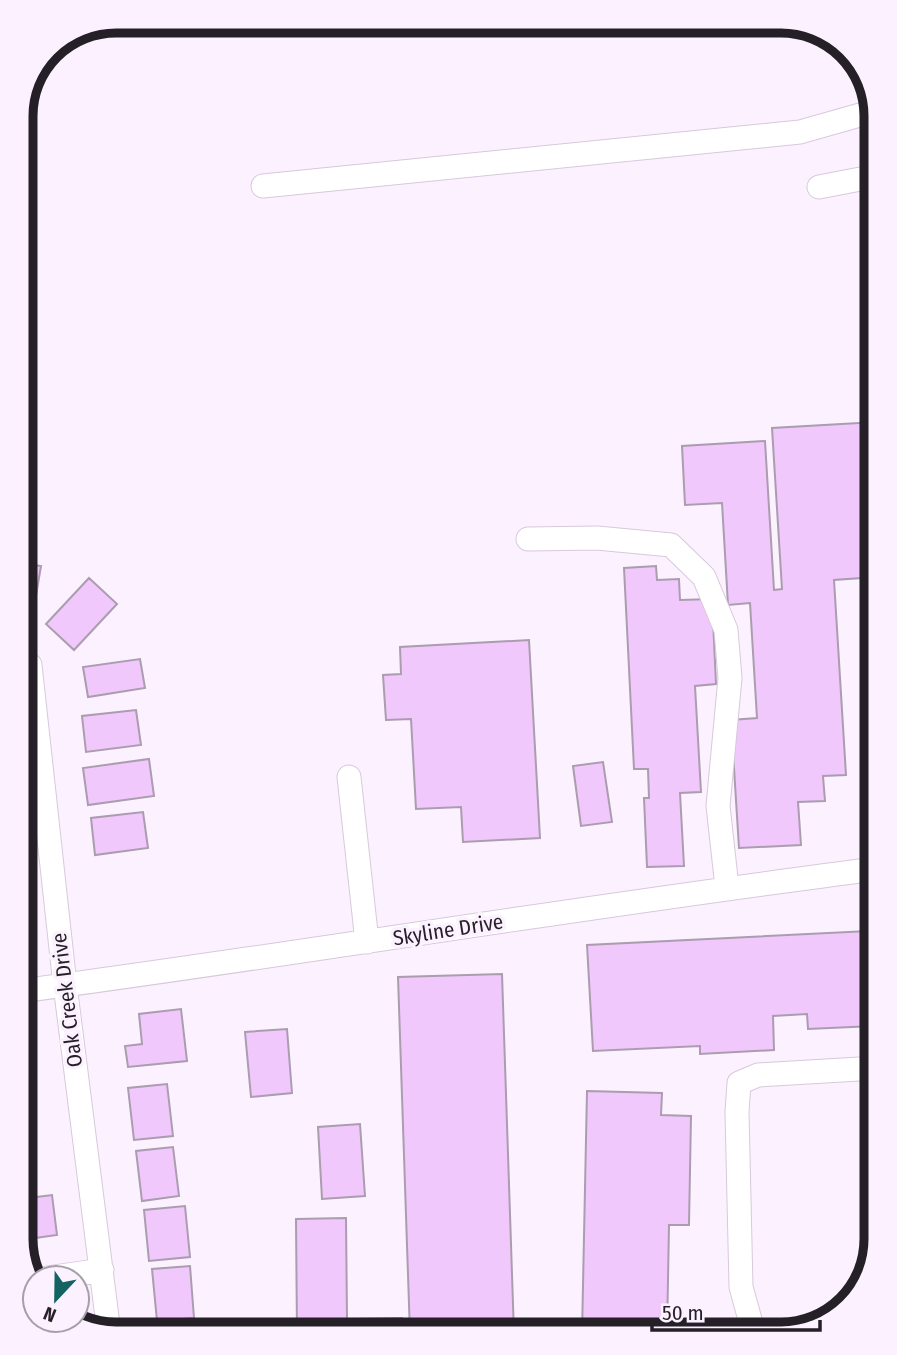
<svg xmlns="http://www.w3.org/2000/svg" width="897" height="1355" font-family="'Fira Sans Condensed',sans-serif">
<rect width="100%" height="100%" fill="#fcf2ff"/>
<!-- building -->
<path fill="#f0c8fc" stroke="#ab9caf" stroke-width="2" d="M876,422V577L834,580L846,775L823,776L825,801L798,802L801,845L739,848L731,720L757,718L750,603L728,605L722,503L685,505L682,446L765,441L774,590L782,589L772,428Z
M21,563L41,566L32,619L21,617Z
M656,566L657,580L679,579L680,600L712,599L716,684L695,686L701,792L680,793L684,866L647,867L644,798H649L648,769H634L624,568Z
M89,578L117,604L74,650L46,624Z
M872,586H876V612H874Z
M529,640L540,838L463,842L461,807L416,809L411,719L386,720L383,675L401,674L400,647Z
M140,659L145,688L88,697L83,667Z
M136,710L141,745L86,752L82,716Z
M149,759L154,796L88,805L83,768Z
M603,762L612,822L581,826L573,766Z
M143,812L148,848L95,855L91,818Z
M868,931L874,1026L808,1029L807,1014L773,1016L774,1050L700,1054V1046L593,1051L587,945Z
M502,974L514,1334H410L398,977Z
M181,1009L187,1061L128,1067L125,1046L142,1044L139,1014Z
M287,1029L292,1093L251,1097L245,1032Z
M30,1038L36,1077L21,1079V1039Z
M167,1084L173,1136L134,1140L128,1088Z
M587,1091L662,1093L661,1115L691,1116L689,1225H669L667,1334H582Z
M360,1124L365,1196L322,1199L318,1127Z
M173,1147L179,1196L142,1201L136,1151Z
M52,1195L57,1235L21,1240V1199Z
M185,1206L190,1257L149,1261L144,1210Z
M346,1218L347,1319L402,1318V1334H297L296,1219Z
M190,1266L194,1318L157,1321L152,1269Z
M202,1327L203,1334H165L164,1330Z"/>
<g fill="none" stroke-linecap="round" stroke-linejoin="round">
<defs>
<path id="minor" d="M263,186L800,132L874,111
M819,187L876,176
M528,539L597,538L671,545L704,577L726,630L730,678L718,806L727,887
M21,666L30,665L65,985L109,1333
M349,777L367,942
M21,991C306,953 590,905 876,869
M47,1278L102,1270
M754,1334L741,1287L737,1112L739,1083L758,1075L876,1068"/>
</defs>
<!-- minor casing -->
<use href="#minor" stroke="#d8c8dc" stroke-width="25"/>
<!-- minor -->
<use href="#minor" stroke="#fff" stroke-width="23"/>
</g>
<g text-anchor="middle" stroke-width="7" stroke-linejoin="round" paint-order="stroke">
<!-- street labels -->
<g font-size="21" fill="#251f27" stroke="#fcf2ff">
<text transform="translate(448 930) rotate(-9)" y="7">Skyline Drive</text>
<text transform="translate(67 1000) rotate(-97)" y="7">Oak Creek Drive</text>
</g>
</g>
<!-- crop -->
<path d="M0 0H897V1355H0ZM116 33H781A83 83 0 0 1 864 116V1239A83 83 0 0 1 781 1322H116A83 83 0 0 1 33 1239V116A83 83 0 0 1 116 33Z" fill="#fcf2ff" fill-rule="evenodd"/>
<path fill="none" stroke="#251f27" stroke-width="9" d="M116 33H781A83 83 0 0 1 864 116V1239A83 83 0 0 1 781 1322H116A83 83 0 0 1 33 1239V116A83 83 0 0 1 116 33Z"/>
<!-- north arrow -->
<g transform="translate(56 1299) rotate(202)"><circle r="33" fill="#fcf2ff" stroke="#a69ea9" stroke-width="2"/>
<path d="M0-5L12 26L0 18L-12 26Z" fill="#146362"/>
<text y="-10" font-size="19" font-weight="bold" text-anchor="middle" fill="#251f27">N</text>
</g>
<!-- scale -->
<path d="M652 1320v10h168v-10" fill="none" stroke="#251f27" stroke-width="3.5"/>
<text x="662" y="1320" font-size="21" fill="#251f27" stroke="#fcf2ff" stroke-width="5" paint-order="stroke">50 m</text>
</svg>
